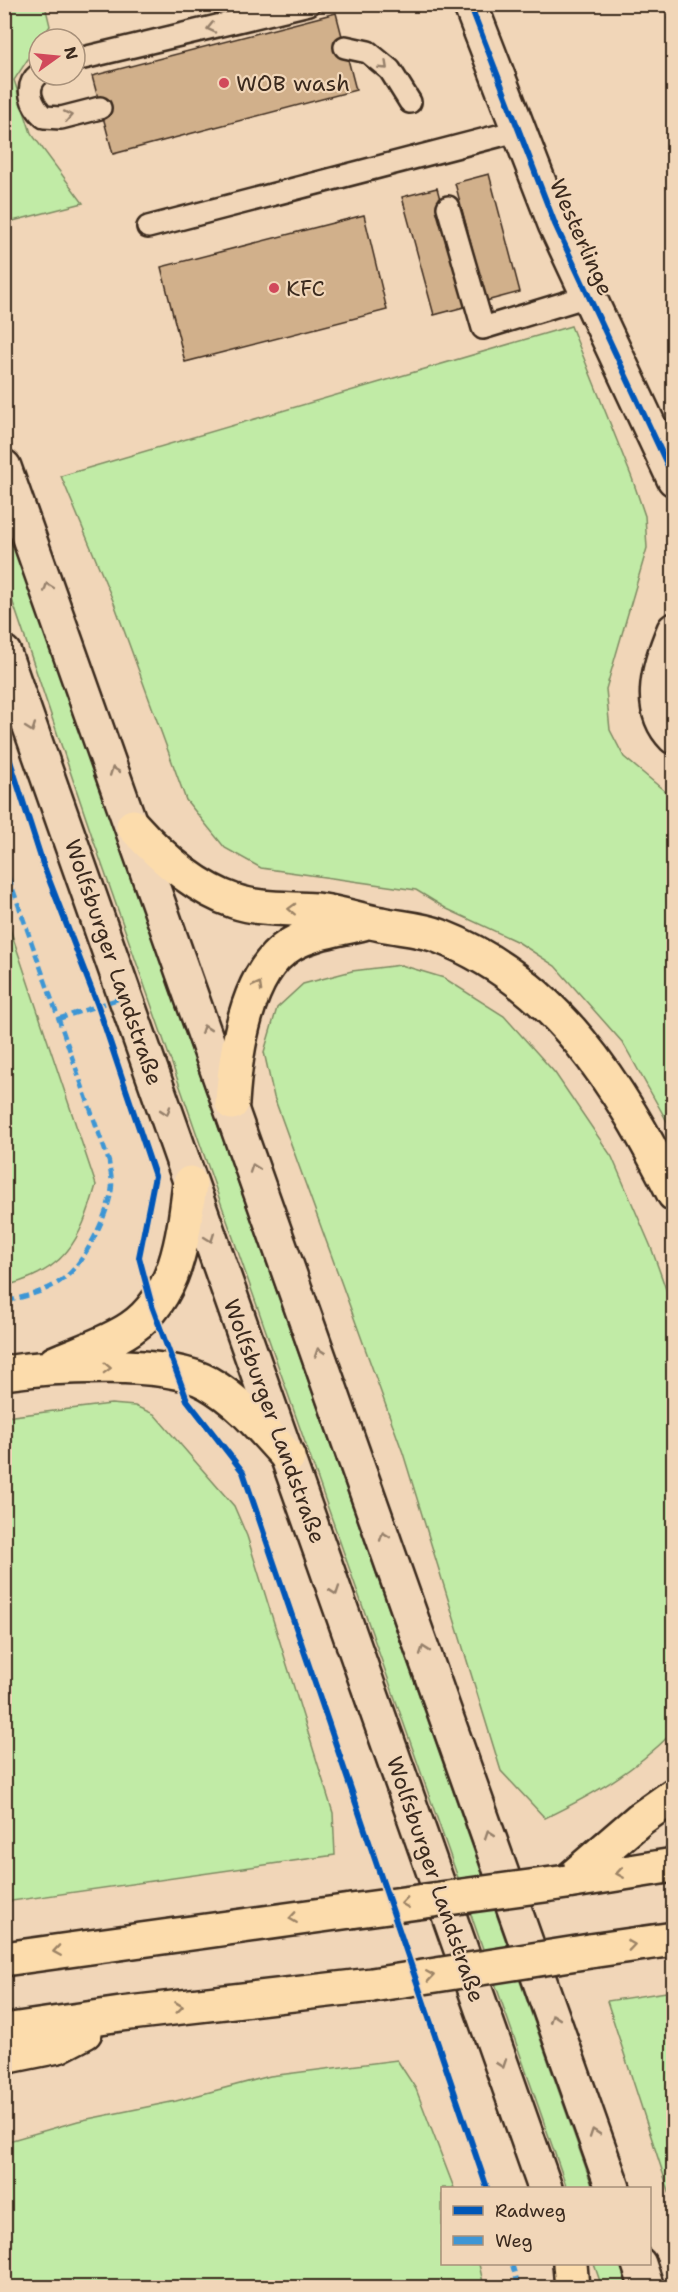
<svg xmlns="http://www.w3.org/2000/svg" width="678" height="2292" font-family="'Shantell Sans',sans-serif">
<rect width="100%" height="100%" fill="#f1d6b8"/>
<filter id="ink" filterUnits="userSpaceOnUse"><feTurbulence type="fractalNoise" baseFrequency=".0167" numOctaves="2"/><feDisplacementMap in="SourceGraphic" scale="12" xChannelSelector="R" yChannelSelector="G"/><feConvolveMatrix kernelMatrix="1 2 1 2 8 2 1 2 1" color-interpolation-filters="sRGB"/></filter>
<g filter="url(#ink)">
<!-- green -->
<path fill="#c1eba6" stroke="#7e8a62" stroke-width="1.5" d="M5,4L45,5L50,26L14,80L31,133L83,203L5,223Z
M571,326L632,478L645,516L647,548L606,689L610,730L624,757L673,798V1132L623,1043L555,966L518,942L447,909L416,890L261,868L225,848L186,800L114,603L61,476Z
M4,521L27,574L114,831L593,2188H567L93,839L5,579Z
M5,914L96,1185C80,1242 65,1271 5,1286Z
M401,965L444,978L504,1016L555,1073L612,1157L651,1247L673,1309V1732C633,1772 596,1793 545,1818L501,1771L403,1453L274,1097L264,1052L277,1008L303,984L352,971Z
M111,1404L135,1406L154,1414L234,1506L247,1536L333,1813L335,1855L5,1902V1417Z
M673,1991H674L673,2204L607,2001Z
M397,2060L416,2089L454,2188H442V2264H479L484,2287H5V2142L78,2121L176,2101L270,2076Z
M594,2264H620L628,2287H602Z"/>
<!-- building -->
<path fill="#d1b08b" stroke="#3b2a1e" stroke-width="1.5" d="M336,13L356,90L113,154L92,76Z
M489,174L520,292L486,301L455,183Z
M437,188L468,306L434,315L402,197Z
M364,215L387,310L185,362L161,267Z"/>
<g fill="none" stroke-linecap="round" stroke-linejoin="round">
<defs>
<path id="lane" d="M345,47L368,52L390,70L410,102
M75,60L309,4
M39,74C23,87 32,106 44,117L61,118L100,108
M448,207L483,328L588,296
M148,227L517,131"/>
<path id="street" d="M470,4L555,224L674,479
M674,630C660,663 645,708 674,737"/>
<path id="secondary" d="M4,467L613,2188
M4,653L545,2188
M639,2264L647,2288"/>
<path id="highway" d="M133,826C160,856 195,888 234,901C260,910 288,908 315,910C337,912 359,920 381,924C400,928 421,929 439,936C557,982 619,1086 674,1194
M232,1103C235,1056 245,971 292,944C313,932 340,929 363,923
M55,1363C80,1352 109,1343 131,1328C178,1296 184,1233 190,1183
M4,1373C53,1366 166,1359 208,1383C240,1401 263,1430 288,1457
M567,1882L640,1819L674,1795
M567,1882L674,1865
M590,1951L674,1939
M4,1959L351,1911
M4,2031L121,2014L372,1985
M4,2057L58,2046L85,2032
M570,2264L572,2288"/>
</defs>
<!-- lane casing -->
<use href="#lane" stroke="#3b2a1e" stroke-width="26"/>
<!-- street casing -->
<use href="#street" stroke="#3b2a1e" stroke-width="38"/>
<!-- secondary casing -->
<use href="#secondary" stroke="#3b2a1e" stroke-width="38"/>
<!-- highway casing -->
<use href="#highway" stroke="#3b2a1e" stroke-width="38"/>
<!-- lane -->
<use href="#lane" stroke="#f1d6b8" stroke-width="21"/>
<!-- street -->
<use href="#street" stroke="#f1d6b8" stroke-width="33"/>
<!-- secondary -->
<use href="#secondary" stroke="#f1d6b8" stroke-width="33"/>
<!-- highway -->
<use href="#highway" stroke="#fcdcac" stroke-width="33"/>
<!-- rail -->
<path stroke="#3b2a1e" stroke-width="4.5" stroke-dasharray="9 4.5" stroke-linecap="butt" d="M664,4L674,30"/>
<defs>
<path id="highway-bridge" d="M351,1911L567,1882
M372,1985L590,1951"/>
</defs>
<!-- highway-bridge casing -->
<use href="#highway-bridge" stroke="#3b2a1e" stroke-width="38" stroke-linecap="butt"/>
<!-- highway-bridge -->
<use href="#highway-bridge" stroke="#fcdcac" stroke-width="33"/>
<!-- quiet -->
<path stroke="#3e96d5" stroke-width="4.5" stroke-dasharray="9 4.5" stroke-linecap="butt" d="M4,864L109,1162C110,1170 112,1178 112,1185C111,1209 86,1259 68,1275C51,1291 26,1296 4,1302
M58,1019L127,996
M512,2264L519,2288"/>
<defs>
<path id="cycleway" d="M470,4L555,224L674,479
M4,742L43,864L98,1006L155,1176L139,1257L152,1306L187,1400L243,1472L487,2188"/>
</defs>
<!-- cycleway casing -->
<use href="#cycleway" stroke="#f1d6b8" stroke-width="10"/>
<!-- cycleway -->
<use href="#cycleway" stroke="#0057b8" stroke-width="6"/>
</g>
<!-- one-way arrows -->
<defs><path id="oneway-chevron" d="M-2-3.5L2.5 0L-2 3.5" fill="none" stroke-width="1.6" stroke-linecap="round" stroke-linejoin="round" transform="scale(1.5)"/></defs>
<g stroke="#96806b">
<use href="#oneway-chevron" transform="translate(211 28) rotate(167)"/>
<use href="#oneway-chevron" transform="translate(384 66) rotate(43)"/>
<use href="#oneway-chevron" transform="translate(68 116) rotate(-11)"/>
<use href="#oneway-chevron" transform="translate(48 587) rotate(-110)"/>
<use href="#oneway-chevron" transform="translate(31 728) rotate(70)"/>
<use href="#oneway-chevron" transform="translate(114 771) rotate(-110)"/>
<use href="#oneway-chevron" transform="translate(205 1029) rotate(-109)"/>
<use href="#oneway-chevron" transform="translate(166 1111) rotate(71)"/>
<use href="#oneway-chevron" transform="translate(254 1168) rotate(-109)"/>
<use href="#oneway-chevron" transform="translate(210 1238) rotate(70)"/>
<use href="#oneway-chevron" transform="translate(319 1352) rotate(-109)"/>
<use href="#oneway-chevron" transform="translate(384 1536) rotate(-109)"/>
<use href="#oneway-chevron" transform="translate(335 1591) rotate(71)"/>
<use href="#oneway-chevron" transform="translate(424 1650) rotate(-109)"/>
<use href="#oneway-chevron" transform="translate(489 1834) rotate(-109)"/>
<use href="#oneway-chevron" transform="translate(554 2018) rotate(-109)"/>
<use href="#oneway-chevron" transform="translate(502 2064) rotate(71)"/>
<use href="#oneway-chevron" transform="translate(594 2133) rotate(-109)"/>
</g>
<g stroke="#9c8365">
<use href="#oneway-chevron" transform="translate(292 909) rotate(-178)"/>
<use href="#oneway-chevron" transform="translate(258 986) rotate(-61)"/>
<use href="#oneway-chevron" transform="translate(107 1368) rotate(2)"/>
<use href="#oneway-chevron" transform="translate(620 1873) rotate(171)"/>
<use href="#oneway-chevron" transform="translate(405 1903) rotate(172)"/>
<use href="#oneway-chevron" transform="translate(293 1918) rotate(172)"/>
<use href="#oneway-chevron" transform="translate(631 1945) rotate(-8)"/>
<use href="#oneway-chevron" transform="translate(57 1951) rotate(171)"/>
<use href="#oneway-chevron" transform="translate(430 1976) rotate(-9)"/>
<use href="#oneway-chevron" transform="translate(179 2007) rotate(-7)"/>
</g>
</g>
<!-- markers -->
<g fill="#d1495b" stroke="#f1d6b8" stroke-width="2">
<circle cx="224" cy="83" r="6"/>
<circle cx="274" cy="288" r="6"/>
</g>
<g text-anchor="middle" stroke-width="4.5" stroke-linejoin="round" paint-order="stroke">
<!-- poi labels -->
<g font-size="22" fill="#3b2a1e" stroke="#f1d6b8" text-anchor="start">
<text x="236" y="91">WOB wash</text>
<text x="286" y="296">KFC</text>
</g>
<!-- street labels -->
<g font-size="22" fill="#3b2a1e" stroke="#f1d6b8">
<text transform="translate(582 237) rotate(66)" y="8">Westerlinge</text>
<text transform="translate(114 962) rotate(71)" y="8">Wolfsburger Landstraße</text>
<text transform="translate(275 1421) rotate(70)" y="8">Wolfsburger Landstraße</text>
<text transform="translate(436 1879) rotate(71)" y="8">Wolfsburger Landstraße</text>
</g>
</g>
<!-- margin -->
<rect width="678" height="2292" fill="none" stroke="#f1d6b8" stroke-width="24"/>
<rect x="12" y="12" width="654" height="2268" fill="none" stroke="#3b2a1e" stroke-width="2" filter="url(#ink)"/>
<!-- legend -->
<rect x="441" y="2187" width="210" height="78" fill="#f1d6b8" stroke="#a8917a" stroke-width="1.5"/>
<rect x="453" y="2206" width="30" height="9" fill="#0057b8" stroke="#a8917a" stroke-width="1.5"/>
<text x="495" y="2217" font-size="18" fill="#3b2a1e">Radweg</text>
<rect x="453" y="2236" width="30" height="9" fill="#3e96d5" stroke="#a8917a" stroke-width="1.5"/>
<text x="495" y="2247" font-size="18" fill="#3b2a1e">Weg</text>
<!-- north arrow -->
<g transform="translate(57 57) rotate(75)"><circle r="28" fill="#f1d6b8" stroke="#a8917a" stroke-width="1.5"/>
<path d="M0-4.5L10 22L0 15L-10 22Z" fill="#d1495b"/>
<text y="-9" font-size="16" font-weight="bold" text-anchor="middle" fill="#3b2a1e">N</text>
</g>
</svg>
